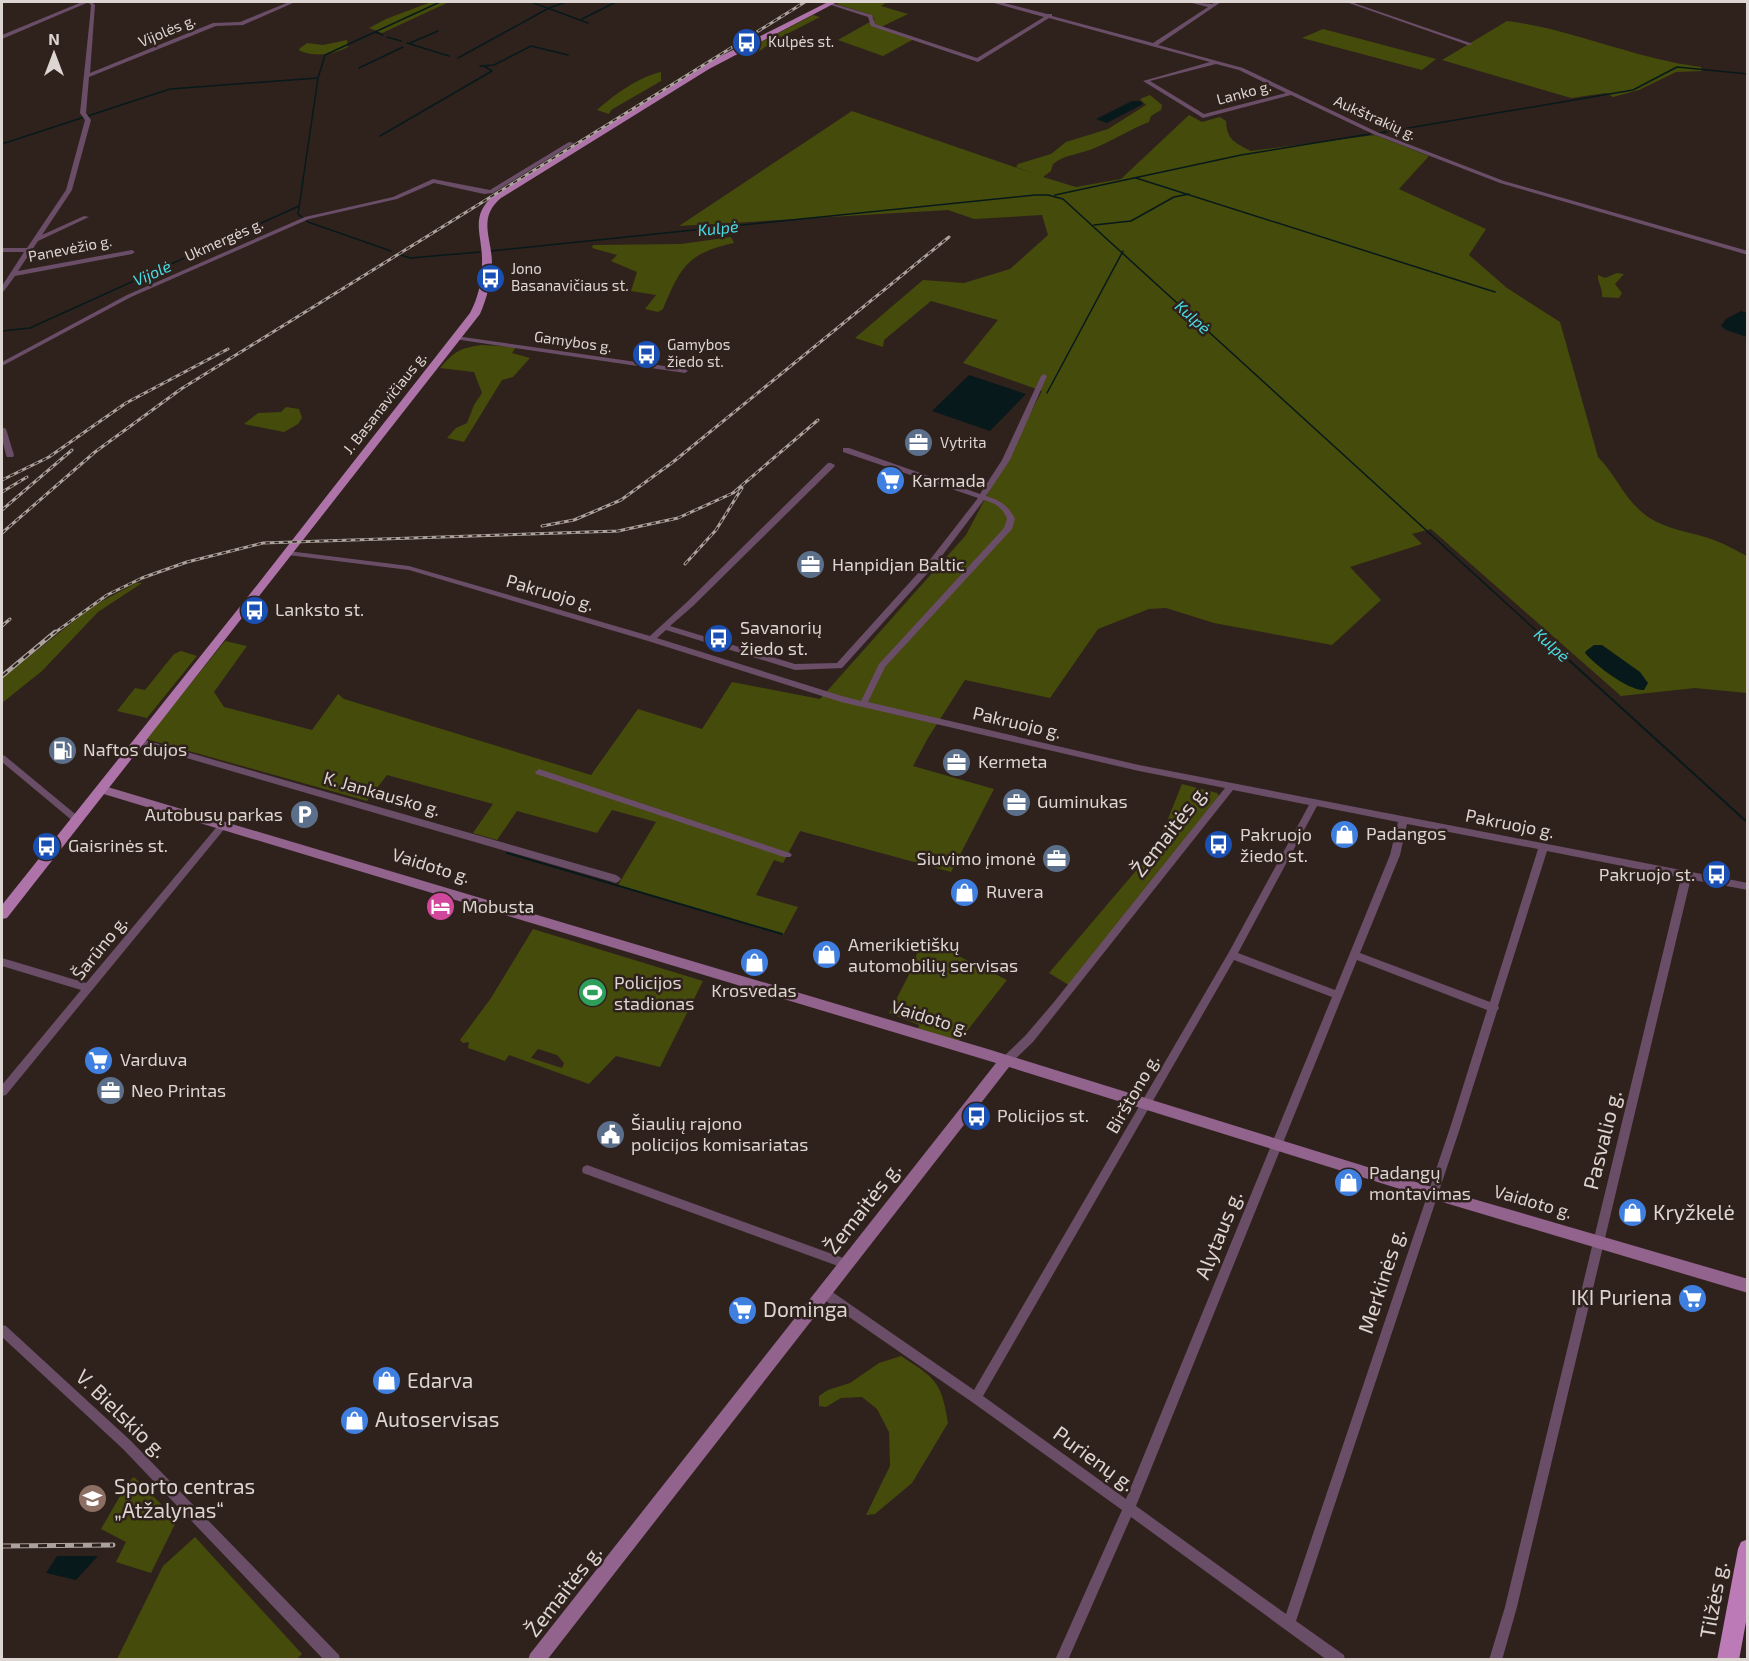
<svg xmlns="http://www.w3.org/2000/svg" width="1749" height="1661" font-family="'Exo 2',sans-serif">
<rect width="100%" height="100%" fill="#2f221d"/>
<!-- green -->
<path fill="#454b0a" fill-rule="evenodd" d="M431,2H449L382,33L369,28L386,19Z
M841,2H887L881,6L908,14L881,27L914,39L883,56L838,40L875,19L869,14L836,4Z
M813,15L820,17L779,38L755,54L748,49Z
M1507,21C1572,29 1635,59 1701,67L1702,71L1676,72L1639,90L1613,97L1606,93L1571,98L1442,60Z
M1323,29L1436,59L1422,70L1302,38Z
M347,40L348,47C331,55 317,57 300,51L299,49L307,43L323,45Z
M661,72V81L611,110L609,114L597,110C615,94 639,77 661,72Z
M1150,95L1162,105L1161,110L1151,116L1149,122C1131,129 1115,139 1097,147C1083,154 1065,154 1053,164L1051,171L1043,177L1076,187L1121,179L1189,115L1202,122L1220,117L1226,121C1227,140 1235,143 1251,151L1375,135L1429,156L1399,189L1486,229L1469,255L1507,288L1560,322L1598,457C1617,476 1624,500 1648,517C1668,530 1692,532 1714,540C1725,544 1737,551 1747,556V693L1695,688L1621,696L1431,529L1412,534L1422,544L1350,567L1381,600L1332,645L1214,623L1166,608L1149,609L1098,629L1050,698L965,680L928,738L913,766L994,789L951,872L800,831L783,863L774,860L756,895L798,907L783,935L618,885L656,822L612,810L597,833L517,811L497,840L473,833L493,804L387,775L367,801L146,739L225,641L247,646L214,692L224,707L312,730L338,694L344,699L591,775L638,709L702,729L732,682L820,699L966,535L1042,391L963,363L998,320L931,301L884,340L883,347L855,338L923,280L964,283L1010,269L1048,235L1042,215L974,219L948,210L679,226L852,111L1035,174L1016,167L1018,164L1051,154L1066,142L1108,129L1146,105L1140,99Z
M731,237L734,243C688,253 681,266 663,309L658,312L645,309L656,295L631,291L637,272L611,261L617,255L592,248L593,245L681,244Z
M1617,273L1624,274L1615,284L1622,293L1619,298L1602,297C1603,288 1597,282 1598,275L1605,278Z
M482,345L516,347L512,353L530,358L513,377L502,380L464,442L447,438L456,428L467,423L474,405L482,393L474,372L440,368C455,351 460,348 482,345Z
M286,407L299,409L302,418L298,424L284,432L244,424L258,413L281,412Z
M136,583H142L98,612L42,671L2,703V678L93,606Z
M181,651L197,656L147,718L117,711L135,688L145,690L174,654Z
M1182,784L1217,793L1219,796L1072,987L1049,973L1157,846Z
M533,929L703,981L660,1067L616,1056L589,1084L509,1055L505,1061L468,1048L469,1042L463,1043L460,1040L491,998ZM538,1049L557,1055L564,1063L562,1068L531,1058Z
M922,938L1007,980L959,1041L918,1029L919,1025L889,1013L912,969Z
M901,1356C936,1379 941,1381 948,1423L912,1483L875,1514L866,1515L890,1466L889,1432L877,1409L862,1397L841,1398L826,1407L819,1406V1396L828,1390L850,1383L879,1363Z
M134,1477L177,1520L151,1573L116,1562L126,1542L101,1529L128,1482Z
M195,1537L302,1654L297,1659H117L163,1566Z"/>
<!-- water -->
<path fill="#07191a" d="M1132,101H1140L1143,104L1107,123L1096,119Z
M1741,311L1747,313V337L1726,330L1721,326L1726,319Z
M969,375L1026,394L990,431L932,411Z
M1594,645H1602L1640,672L1648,683L1644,690C1629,691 1595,665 1585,653L1586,651Z
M57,1556H98L76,1580L46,1573Z"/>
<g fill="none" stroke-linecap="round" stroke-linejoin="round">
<!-- stream-far1 -->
<path stroke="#07191a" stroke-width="1.5" d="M531,2L588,23
M582,19L616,2
M375,32L383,35
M387,37L401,41
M407,43L449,56
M410,43L438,31
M458,58L549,8L566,2
M480,66L494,65L531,46L568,55
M359,68L403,47
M1379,133L1633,90L1677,67L1748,74
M380,136L492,71L484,66
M2,144L170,89L318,78
M1136,178L1495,292
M1055,195L1241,155L1370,134
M1094,225L1131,221L1174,197L1189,194
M391,251L308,222L298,214L318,78L325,55L440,2
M490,251L1035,195H1048L1063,199L1540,634
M401,255L410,258L480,252
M2,331L30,328L299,206
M1047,393L1123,251"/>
<!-- stream -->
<path stroke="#07191a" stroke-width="2" d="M1538,632L1748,823
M507,853L782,934"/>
<!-- minor -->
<path fill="#6a4d67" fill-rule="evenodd" d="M88,2H92L95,5L90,73L213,23L240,22L289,2L293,3L243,25L216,26L89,77L86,113L91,120L72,190L42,235L84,216L89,217L38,241L18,271L132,250L135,252L132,254L15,276L4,291L2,292V286L24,252H2V248H27L66,190L85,120L80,113L90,17L91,5Z
M828,2L872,15L875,24L977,58L1044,17L994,3V2H1000L1047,14H1052V16L1153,43L1208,7L1192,3V2L1212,4L1216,2H1221L1158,45L1243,68L1377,132L1504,181L1748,251V255L1500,183L1373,134L1291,95L1203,118L1143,81L1210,62L1049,18L978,62L871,26L868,17L828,4ZM1216,64L1239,70L1286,93L1204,114L1150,81Z
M1346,2H1351L1473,44L1468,45Z
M737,48L754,53L751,55L737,50Z
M569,142L574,143L493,193L484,194L434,183L397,199L309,219L131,297L2,366V362L127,295L305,217L393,197L433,179L490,190Z
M456,336L685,369L688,371L685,373L454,339V337Z
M1044,374L1047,376L1010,460L986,496C1000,500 1009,506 1015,519L1012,529L885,667L868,702L1139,765L1748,883V890L1688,879L1690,882L1517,1607L1502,1660H1489L1505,1607L1680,882L1678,877L1547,851L1498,1006L1499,1008L1497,1011L1461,1125L1296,1621L1344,1655L1345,1660H1327L1131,1517L1068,1660H1055L1122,1510L972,1402L820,1297L818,1293L820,1289L824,1288L828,1289L974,1390L1229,952L1309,805L1233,790L1033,1042L1010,1064L1006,1065L1002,1064L1001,1061L1002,1058L1025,1036L1054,1002L1225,788L1139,771L841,702L648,641L409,570L288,555L284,553L288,551L409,566L650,636L687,602L828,463H831L835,465L834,467L693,606L670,626L795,664L837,663L929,561L978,498L843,452V448H849L980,494L1002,460L1041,376ZM984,500C995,503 1003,508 1007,519L1004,528L879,664L861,701L842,696L657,638L666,630L795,670L842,668L935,565ZM1317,806L1398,822L1390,855L1335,990L1238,953ZM1407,824L1538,849L1490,1002L1360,953L1400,855ZM1234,960L1332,997L1126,1499L983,1396ZM1357,960L1487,1010L1451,1125L1286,1614L1136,1506Z
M2,427L6,429L14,455L13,457H7L6,455L2,439Z
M138,738L616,875L619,877L621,879L619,881L616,883L135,743L134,741L135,739Z
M2,755L5,756L80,818L81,820L80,822H74L2,762Z
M539,769L790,853L792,855L790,857H784L536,774L535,772Z
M223,822L226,823L227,825L226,827L6,1095L2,1096V1085L81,990L2,966V958L86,983L220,823Z
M587,1165L846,1259L850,1260L852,1264L850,1268L846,1269L583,1173L582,1170L583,1167Z
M2,1325L6,1326L131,1441L339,1655L340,1660H324L123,1449L2,1337Z"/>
<!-- tertiary -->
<path fill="#6a4d67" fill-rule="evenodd" d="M82,2H89L2,39V35Z"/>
<!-- secondary -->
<path fill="#91638d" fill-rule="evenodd" d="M101,785L991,1050L1432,1187L1748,1279V1293L1432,1199L1009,1067L547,1660H528L530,1654L996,1063L97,792L95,789Z"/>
<!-- primary -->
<path fill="#ae73a9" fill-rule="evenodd" d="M828,2H837L709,69L501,198C477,218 492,238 492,264C491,281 487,298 480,314L7,918L2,919V905L250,594L470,313C478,298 482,281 482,263C483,234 468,217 495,194L703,65Z"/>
<!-- trunk -->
<path fill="#bc7ab6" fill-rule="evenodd" d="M1748,1539V1611L1739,1660H1717L1738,1549L1741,1542Z"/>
<defs>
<path id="rail-far2" d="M2,480L49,457L126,403L228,349
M2,492L27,477
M2,510L72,450
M542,526L574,520L621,500L673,462L949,237
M2,533L95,452L181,389L805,2
M685,564L716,530L742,488
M2,626L10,619
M53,634L107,595L142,578L187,562L263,543L618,531L678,518L733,493L818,420"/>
<path id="rail-far1" d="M2,676L55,632"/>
<path id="rail" d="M2,1546L113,1545"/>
</defs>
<!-- rail-far2 casing -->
<use href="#rail-far2" stroke="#aba19d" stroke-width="3"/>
<!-- rail-far1 casing -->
<use href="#rail-far1" stroke="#aba19d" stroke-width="4.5"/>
<!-- rail casing -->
<use href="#rail" stroke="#aba19d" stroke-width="5"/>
<!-- rail-far2 -->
<use href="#rail-far2" stroke="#2f221d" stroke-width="1.5" stroke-dasharray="4.5" stroke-linecap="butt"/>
<!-- rail-far1 -->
<use href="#rail-far1" stroke="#2f221d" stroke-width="2" stroke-dasharray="7" stroke-linecap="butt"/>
<!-- rail -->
<use href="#rail" stroke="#2f221d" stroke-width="3" stroke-dasharray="9" stroke-linecap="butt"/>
</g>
<!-- icons -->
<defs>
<symbol id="bus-disc" viewBox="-11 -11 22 22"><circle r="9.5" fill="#1a4fb4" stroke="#2f221d"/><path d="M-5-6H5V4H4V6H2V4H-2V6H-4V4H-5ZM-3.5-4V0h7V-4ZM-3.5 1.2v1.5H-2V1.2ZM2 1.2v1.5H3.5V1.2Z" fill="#fff"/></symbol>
<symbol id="office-disc" viewBox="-11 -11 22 22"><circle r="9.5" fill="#5c6f8a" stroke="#2f221d"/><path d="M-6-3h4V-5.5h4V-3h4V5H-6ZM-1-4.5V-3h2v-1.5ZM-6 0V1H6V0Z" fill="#fff"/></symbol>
<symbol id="supermarket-disc" viewBox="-11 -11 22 22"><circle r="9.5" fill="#3f7fe0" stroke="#2f221d"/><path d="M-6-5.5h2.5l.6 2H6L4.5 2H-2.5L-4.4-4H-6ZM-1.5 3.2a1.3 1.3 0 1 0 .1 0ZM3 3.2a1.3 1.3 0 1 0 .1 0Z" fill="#fff"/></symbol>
<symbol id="fuel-disc" viewBox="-11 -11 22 22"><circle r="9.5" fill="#5c6f8a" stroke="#2f221d"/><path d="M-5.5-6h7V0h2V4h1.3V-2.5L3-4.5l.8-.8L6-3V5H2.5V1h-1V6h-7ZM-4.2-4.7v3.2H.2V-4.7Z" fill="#fff"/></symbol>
<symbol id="parking-disc" viewBox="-11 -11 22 22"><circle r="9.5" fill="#5c6f8a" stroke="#2f221d"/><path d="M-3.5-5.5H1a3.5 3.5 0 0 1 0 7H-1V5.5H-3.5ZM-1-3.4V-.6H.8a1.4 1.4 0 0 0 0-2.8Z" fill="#fff"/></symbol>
<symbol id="shop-disc" viewBox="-11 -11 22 22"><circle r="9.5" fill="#3f7fe0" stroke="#2f221d"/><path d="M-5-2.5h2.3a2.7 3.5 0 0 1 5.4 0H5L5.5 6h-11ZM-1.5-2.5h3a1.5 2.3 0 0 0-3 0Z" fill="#fff"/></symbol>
<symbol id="hotel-disc" viewBox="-11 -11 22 22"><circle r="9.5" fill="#d1479c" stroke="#2f221d"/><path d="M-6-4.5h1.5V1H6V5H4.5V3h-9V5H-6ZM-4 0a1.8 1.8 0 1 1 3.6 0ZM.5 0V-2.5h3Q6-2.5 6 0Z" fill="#fff"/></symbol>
<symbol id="stadium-disc" viewBox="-11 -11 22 22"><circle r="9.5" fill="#2e9e5b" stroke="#2f221d"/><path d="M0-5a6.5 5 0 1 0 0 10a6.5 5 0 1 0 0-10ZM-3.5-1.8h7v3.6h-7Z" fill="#fff"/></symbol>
<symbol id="civic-disc" viewBox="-11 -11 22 22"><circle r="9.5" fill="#5c6f8a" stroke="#2f221d"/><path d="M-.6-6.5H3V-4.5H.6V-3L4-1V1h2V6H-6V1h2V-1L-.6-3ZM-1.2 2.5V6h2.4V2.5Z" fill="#fff"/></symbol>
<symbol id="school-disc" viewBox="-11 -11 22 22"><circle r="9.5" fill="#8d6e63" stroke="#2f221d"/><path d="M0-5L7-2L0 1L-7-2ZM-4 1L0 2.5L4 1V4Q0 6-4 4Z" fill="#fff"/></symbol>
</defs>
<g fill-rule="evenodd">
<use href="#bus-disc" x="730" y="26" width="33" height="33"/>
<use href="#bus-disc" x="474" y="262" width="33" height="33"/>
<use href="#bus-disc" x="630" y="338" width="33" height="33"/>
<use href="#office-disc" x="902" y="426" width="33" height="33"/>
<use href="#supermarket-disc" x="874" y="464" width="33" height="33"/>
<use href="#office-disc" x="794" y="548" width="33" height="33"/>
<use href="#bus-disc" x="238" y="594" width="33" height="33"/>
<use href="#bus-disc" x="702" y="622" width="33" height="33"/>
<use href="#fuel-disc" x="46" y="734" width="33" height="33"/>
<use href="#office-disc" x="940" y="746" width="33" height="33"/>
<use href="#office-disc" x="1000" y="786" width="33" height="33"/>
<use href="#parking-disc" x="288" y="798" width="33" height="33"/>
<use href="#shop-disc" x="1328" y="818" width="33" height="33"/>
<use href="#bus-disc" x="1202" y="828" width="33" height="33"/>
<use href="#bus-disc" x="30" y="830" width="33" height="33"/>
<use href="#office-disc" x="1040" y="842" width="33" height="33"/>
<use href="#bus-disc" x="1700" y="858" width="33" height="33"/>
<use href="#shop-disc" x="948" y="876" width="33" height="33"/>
<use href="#hotel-disc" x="424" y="890" width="33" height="33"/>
<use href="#shop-disc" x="810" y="938" width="33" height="33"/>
<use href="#shop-disc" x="738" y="946" width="33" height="33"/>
<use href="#stadium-disc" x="576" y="976" width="33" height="33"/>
<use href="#supermarket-disc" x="82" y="1044" width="33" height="33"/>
<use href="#office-disc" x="94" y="1074" width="33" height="33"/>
<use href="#bus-disc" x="960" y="1100" width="33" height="33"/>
<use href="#civic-disc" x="594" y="1118" width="33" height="33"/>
<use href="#shop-disc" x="1332" y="1166" width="33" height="33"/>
<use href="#shop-disc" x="1616" y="1196" width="33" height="33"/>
<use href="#supermarket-disc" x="1676" y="1282" width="33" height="33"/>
<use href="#supermarket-disc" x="726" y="1294" width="33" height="33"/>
<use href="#shop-disc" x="370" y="1364" width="33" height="33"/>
<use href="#shop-disc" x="338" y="1404" width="33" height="33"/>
<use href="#school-disc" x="76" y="1482" width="33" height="33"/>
</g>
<g text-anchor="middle" stroke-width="5" stroke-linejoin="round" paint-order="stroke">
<!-- far-street labels -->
<g font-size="15" fill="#ddd5d1" stroke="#2f221d">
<text transform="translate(167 31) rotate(-23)" y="5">Vijolės g.</text>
<text transform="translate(1244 93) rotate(-15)" y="5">Lanko g.</text>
<text transform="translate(1375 118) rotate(24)" y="5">Aukštrakių g.</text>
<text transform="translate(224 240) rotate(-24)" y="5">Ukmergės g.</text>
<text transform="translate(70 249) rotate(-11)" y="5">Panevėžio g.</text>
<text transform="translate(573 342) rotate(8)" y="5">Gamybos g.</text>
<text transform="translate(385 403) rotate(-52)" y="5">J. Basanavičiaus g.</text>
</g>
<!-- far-poi labels -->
<g font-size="15" fill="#ddd5d1" stroke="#2f221d" text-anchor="start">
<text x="768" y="47">Kulpės st.</text>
<text x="511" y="274">Jono<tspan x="511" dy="17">Basanavičiaus st.</tspan></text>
<text x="667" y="350">Gamybos<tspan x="667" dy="17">žiedo st.</tspan></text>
<text x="940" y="448">Vytrita</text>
</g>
<!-- far-water labels -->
<g font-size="16" font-style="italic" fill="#48dde6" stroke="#2f221d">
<text transform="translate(718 228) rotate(-6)" y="6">Kulpė</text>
<text transform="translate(152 273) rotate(-24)" y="6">Vijolė</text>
<text transform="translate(1193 317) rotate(42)" y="6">Kulpė</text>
<text transform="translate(1552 645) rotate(42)" y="6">Kulpė</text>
</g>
<!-- poi labels -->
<g font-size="18" fill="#ddd5d1" stroke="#2f221d" text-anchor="start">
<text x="912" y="487">Karmada</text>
<text x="832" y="571">Hanpidjan Baltic</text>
<text x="275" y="616">Lanksto st.</text>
<text x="740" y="634">Savanorių<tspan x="740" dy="21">žiedo st.</tspan></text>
<text x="83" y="756">Naftos dujos</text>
<text x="978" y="768">Kermeta</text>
<text x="1037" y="808">Guminukas</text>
<text x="283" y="821" text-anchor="end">Autobusų parkas</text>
<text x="1366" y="840">Padangos</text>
<text x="1240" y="841">Pakruojo<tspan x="1240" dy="21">žiedo st.</tspan></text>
<text x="68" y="852">Gaisrinės st.</text>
<text x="1036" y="865" text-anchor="end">Siuvimo įmonė</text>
<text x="1695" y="881" text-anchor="end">Pakruojo st.</text>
<text x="986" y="898">Ruvera</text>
<text x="462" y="913">Mobusta</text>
<text x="848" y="951">Amerikietiškų<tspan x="848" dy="21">automobilių servisas</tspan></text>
<text x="614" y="989">Policijos<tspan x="614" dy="21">stadionas</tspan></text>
<text x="754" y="997" text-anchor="middle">Krosvedas</text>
<text x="120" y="1066">Varduva</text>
<text x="131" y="1097">Neo Printas</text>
<text x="997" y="1122">Policijos st.</text>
<text x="631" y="1130">Šiaulių rajono<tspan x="631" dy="21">policijos komisariatas</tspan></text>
<text x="1369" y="1179">Padangų<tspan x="1369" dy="21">montavimas</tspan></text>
</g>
<!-- street labels -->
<g font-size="18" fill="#ddd5d1" stroke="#2f221d">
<text transform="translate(550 593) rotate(16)" y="6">Pakruojo g.</text>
<text transform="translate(1017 723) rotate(13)" y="6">Pakruojo g.</text>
<text transform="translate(382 794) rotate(16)" y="6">K. Jankausko g.</text>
<text transform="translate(1510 824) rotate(11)" y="6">Pakruojo g.</text>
<text transform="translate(431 866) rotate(17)" y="6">Vaidoto g.</text>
<text transform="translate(100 948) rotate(-51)" y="6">Šarūno g.</text>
<text transform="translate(930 1018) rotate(17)" y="6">Vaidoto g.</text>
<text transform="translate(1133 1094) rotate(-60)" y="6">Birštono g.</text>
<text transform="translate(1533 1202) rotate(16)" y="6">Vaidoto g.</text>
</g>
<!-- near-street labels -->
<g font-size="21" fill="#ddd5d1" stroke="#2f221d">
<text transform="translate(1170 831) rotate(-52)" y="7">Žemaitės g.</text>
<text transform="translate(1603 1140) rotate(-76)" y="7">Pasvalio g.</text>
<text transform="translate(863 1208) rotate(-52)" y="7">Žemaitės g.</text>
<text transform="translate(1219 1235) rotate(-68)" y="7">Alytaus g.</text>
<text transform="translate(1382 1281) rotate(-72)" y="7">Merkinės g.</text>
<text transform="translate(121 1414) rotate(44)" y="7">V. Bielskio g.</text>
<text transform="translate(1094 1459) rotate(36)" y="7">Purienų g.</text>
<text transform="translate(564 1591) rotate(-52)" y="7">Žemaitės g.</text>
<text transform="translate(1714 1600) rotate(-80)" y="7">Tilžės g.</text>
</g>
<!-- near-poi labels -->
<g font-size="21" fill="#ddd5d1" stroke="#2f221d" text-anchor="start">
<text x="1653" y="1220">Kryžkelė</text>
<text x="1672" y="1305" text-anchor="end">IKI Puriena</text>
<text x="763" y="1317">Dominga</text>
<text x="407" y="1388">Edarva</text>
<text x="375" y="1427">Autoservisas</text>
<text x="114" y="1494">Sporto centras<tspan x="114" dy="24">„Atžalynas“</tspan></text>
</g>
</g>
<!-- border -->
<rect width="1749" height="1661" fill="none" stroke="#ddd5d1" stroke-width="6"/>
<!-- north arrow -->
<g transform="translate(54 54)" stroke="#2f221d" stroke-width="4.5" paint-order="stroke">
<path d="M0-4.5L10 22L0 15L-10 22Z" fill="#ddd5d1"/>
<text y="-9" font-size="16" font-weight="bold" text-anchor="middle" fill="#ddd5d1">N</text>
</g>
</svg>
